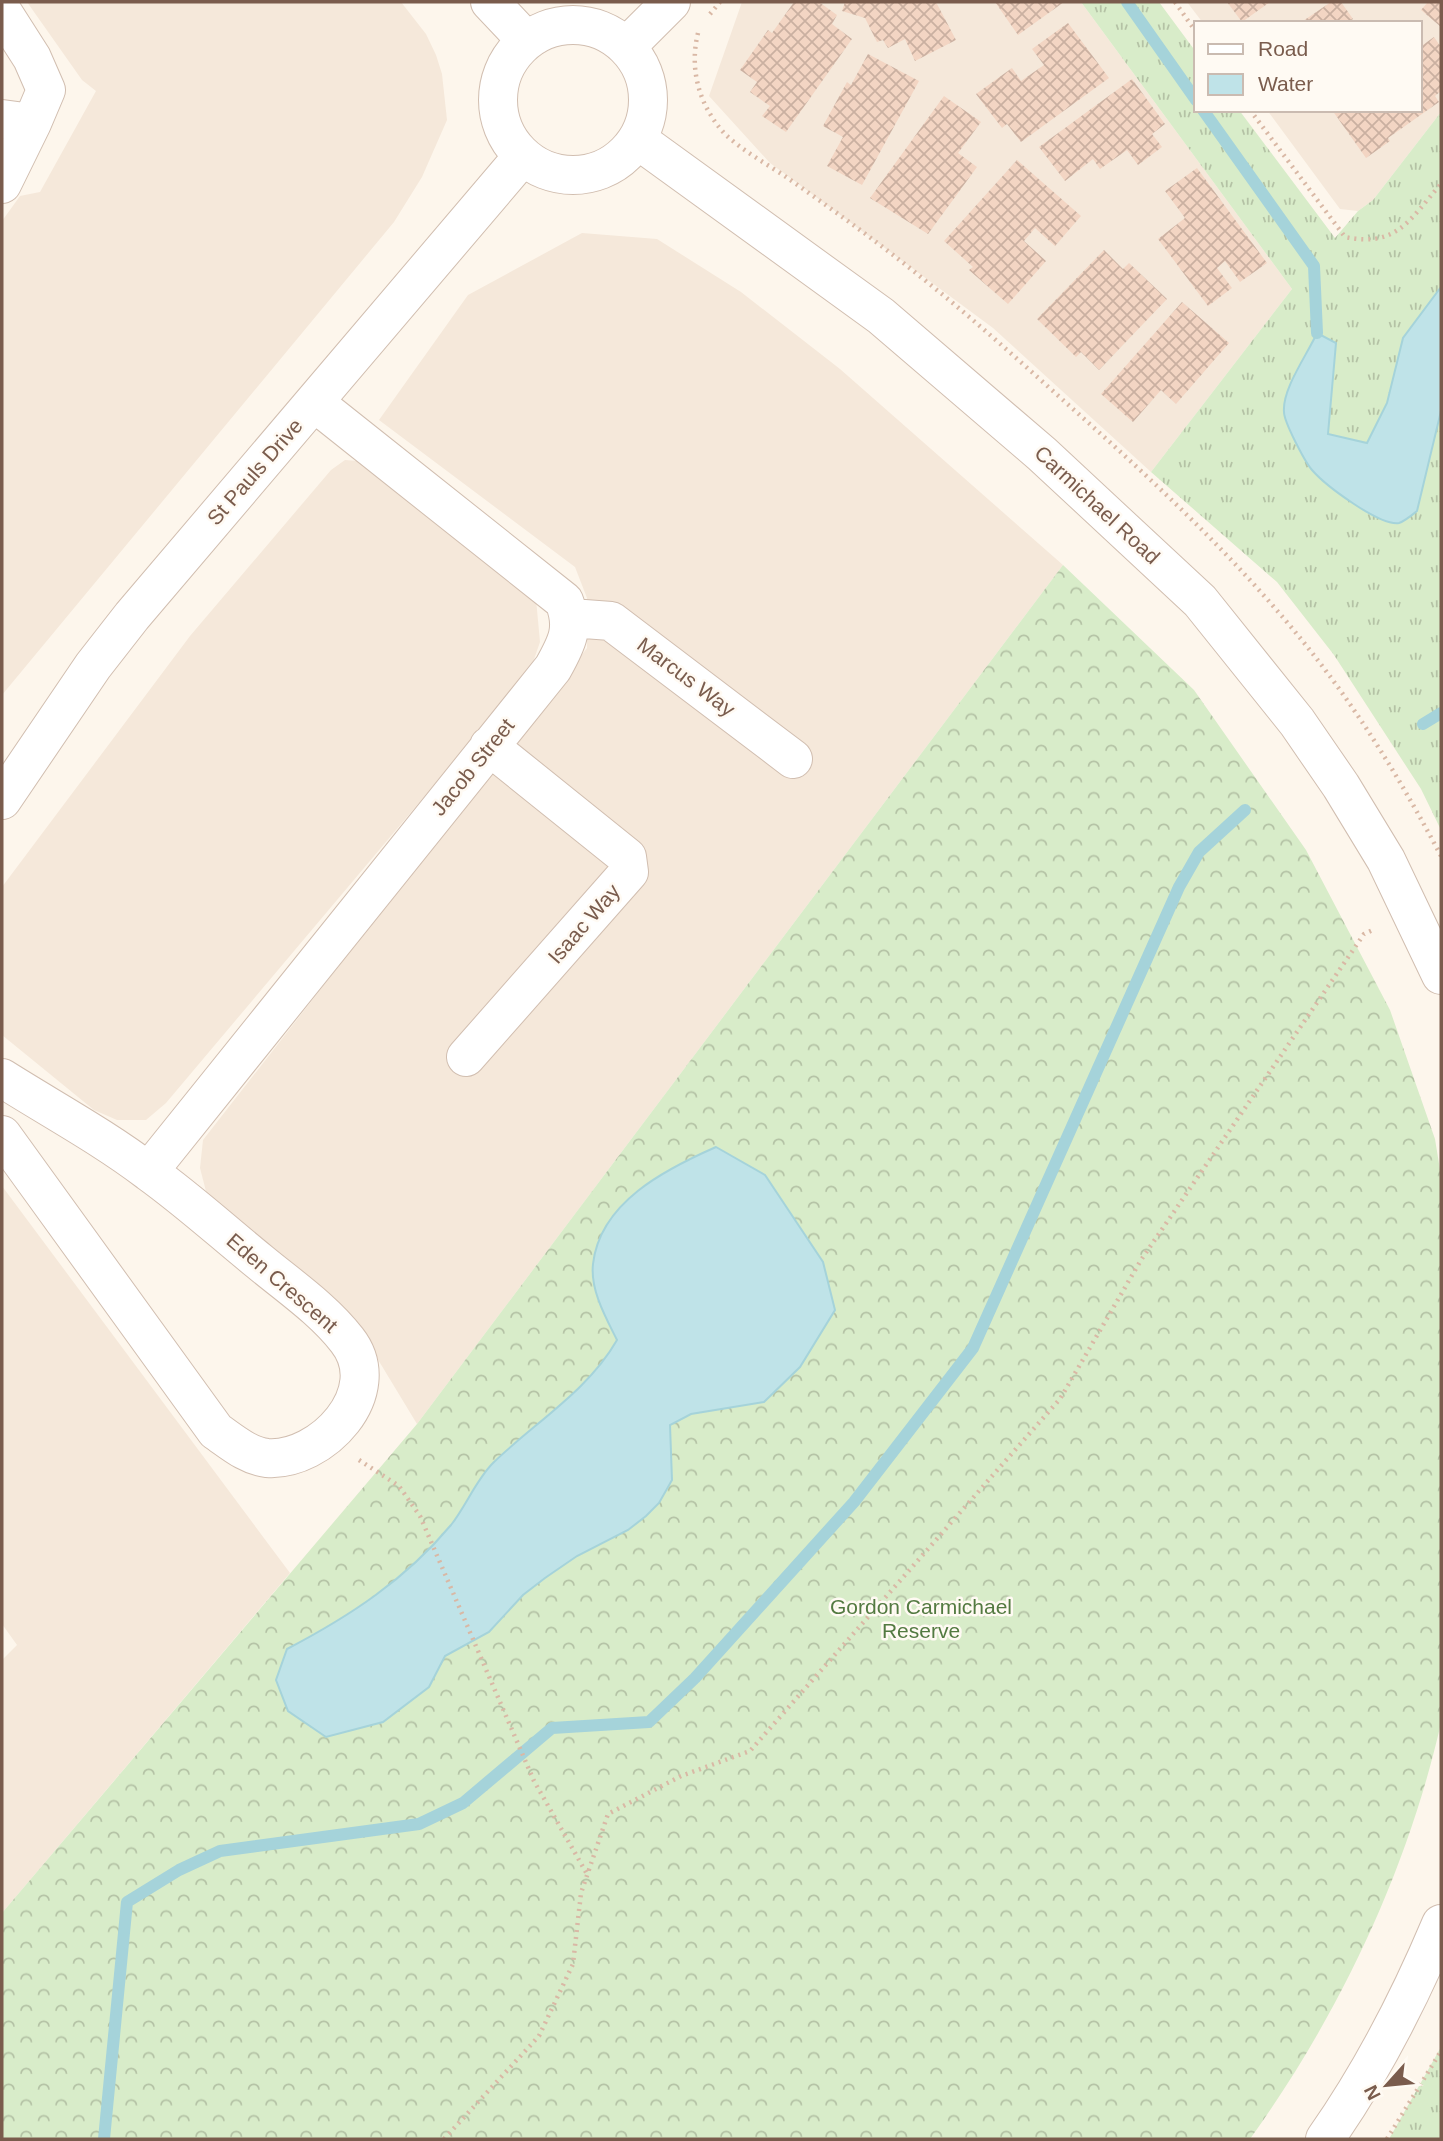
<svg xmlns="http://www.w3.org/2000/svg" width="1443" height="2141" font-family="Arial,sans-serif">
<defs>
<pattern id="grass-tufts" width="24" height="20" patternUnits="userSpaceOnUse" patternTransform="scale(1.75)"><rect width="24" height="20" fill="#d8ecc9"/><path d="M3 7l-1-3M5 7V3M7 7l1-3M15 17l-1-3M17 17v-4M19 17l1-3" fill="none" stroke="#b4c2a5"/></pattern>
<pattern id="forest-crowns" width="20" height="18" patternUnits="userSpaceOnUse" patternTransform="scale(1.75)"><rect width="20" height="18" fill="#d8ecc9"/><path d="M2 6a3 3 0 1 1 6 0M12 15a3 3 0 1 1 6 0" fill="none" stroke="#b4c2a5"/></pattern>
<pattern id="building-cross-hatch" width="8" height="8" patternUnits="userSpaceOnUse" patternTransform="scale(1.75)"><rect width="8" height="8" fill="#f3d5c3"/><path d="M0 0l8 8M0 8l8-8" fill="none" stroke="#cab0a1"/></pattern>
</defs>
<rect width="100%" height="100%" fill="#fdf6ec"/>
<!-- residential -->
<path fill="#f5e8da" d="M27,2H401L426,34L436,55L442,74L447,120L422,177L394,222L2,695V221L20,196L40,192L96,91L82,80Z
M742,2H1081L1292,289L1151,472L993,328L770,163L709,96Z
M1187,2H1441V112L1373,200L1358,211L1340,209L1267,110H1420V23H1203Z
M582,233L657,239L741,292L840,369L1063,565L417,1424L354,1320L209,1203L200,1168L203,1140L587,648V598L575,567L379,420L468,295Z
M345,460L357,461L376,470L536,599L540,642L530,671L166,1103L146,1120H117L94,1110L2,1035V887L190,636L331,470Z
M2,1186L290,1573L2,1913V1660L17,1645L2,1624Z"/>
<!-- grass -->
<path fill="url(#grass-tufts)" d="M1081,2H1159L1196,52V110H1239L1335,238L1358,211L1373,200L1441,112V830L1421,789L1334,655L1277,582L1151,472L1292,289Z
M1441,2047V2139H1389Z"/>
<!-- forest -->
<path fill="url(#forest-crowns)" d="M1063,565L1194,690L1306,850L1390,1010L1435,1139L1441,1176V1723C1407,1872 1339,2015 1250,2139H2V1913L417,1424Z"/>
<!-- water -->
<path fill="#bfe3e8" stroke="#a5d3da" stroke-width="2" d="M1441,287V411L1417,511C1412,515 1405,521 1399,523C1379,526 1325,485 1312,470C1305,462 1284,422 1284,412C1282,389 1307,355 1317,333L1336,343L1328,434L1367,443L1387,403L1403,338Z
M716,1147L765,1175L823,1262L835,1310L800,1367L764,1402L691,1414L670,1425L672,1480L659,1503L646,1516L628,1530L577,1556L545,1578L523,1595L489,1632L445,1656L429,1687L383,1722L326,1737L288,1711L276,1680L287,1649C350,1616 405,1580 451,1525C466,1506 476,1480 493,1463C534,1423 588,1391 617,1340C606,1318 590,1290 593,1264C600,1202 666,1169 716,1147Z"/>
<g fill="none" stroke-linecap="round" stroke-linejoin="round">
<!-- stream -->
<path stroke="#a5d3da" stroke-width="12" d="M1127,2L1196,100
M1203,110L1314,266L1317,333
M1423,724L1441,713
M104,2139L127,1902L179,1870L220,1851L419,1824L463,1803L552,1728L649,1722L695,1678L854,1502L973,1348L1179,887L1199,852L1245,810"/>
</g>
<!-- building -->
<path fill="url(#building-cross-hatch)" d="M794,2H819L837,15L832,24L852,39L786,132L762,116L770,106L750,92L757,82L740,70L768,30L772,33Z
M845,2H936L956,40L915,61L905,39L888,48L883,40L877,42L865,18L842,11Z
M995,2H1064L1018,35Z
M1227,2H1270L1242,22Z
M1331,2H1341L1353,19L1347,23H1300Z
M1428,2H1441V27L1421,10Z
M1068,23L1109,78L1021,142L1007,124L1002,128L976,94L1012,68L1021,81L1044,65L1032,49Z
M1434,37L1441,47V91L1435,96L1439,102L1388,138L1390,141L1366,158L1332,110H1420V47Z
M868,54L919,81L862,185L827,166L843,137L823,126L847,82L851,85Z
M1132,79L1165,124L1152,134L1162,147L1138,165L1127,150L1100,169L1093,159L1065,181L1039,147Z
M944,96L981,122L958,153L977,167L928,234L870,198Z
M1017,160L1081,216L1055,246L1035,228L1024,241L1046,261L1008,304L969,270L973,267L944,241Z
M1197,168L1267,263L1240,282L1225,261L1217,268L1232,288L1208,306L1158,239L1185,218L1165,191Z
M1104,250L1123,269L1129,263L1167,299L1099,370L1081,352L1076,357L1037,319Z
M1182,302L1229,343L1176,404L1161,390L1133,422L1101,394Z"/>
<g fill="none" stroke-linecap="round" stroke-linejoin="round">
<defs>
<path id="minor" d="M490,2L526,40
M2,11L32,58L46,90L32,123
M498 100a75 75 0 1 1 150 0a75 75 0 1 1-150 0Z
M627,46L671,2
M2,119L32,123L2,184
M638,140L881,316L1042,454L1200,601L1297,722L1341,786L1386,860L1441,975
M571,618L611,621L793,759
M2,800L93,666L132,616L523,156
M466,1057L629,872L627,857L489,746
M2,1078C51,1109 103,1137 149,1172C188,1200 223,1232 260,1262C289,1286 324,1310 347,1340C388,1392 321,1462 267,1458C248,1456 232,1442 216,1431L2,1135
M149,1171L553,668C567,643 575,628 564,601L315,403
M1325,2139C1372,2072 1409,2000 1441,1924"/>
</defs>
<!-- minor casing -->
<use href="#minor" stroke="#d1beb0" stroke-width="40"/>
<!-- path -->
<path stroke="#d9b8a5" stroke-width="4.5" stroke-dasharray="2 5" stroke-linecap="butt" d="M1175,2L1196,32
M710,14L720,2
M698,33C689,69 699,105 724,133C742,151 769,165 789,179C836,212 882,245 927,282C977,322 1025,366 1073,409C1157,484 1239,561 1309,649C1360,713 1403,784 1441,856
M1250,110L1345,237C1397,248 1410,219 1441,184
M359,1460L399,1486L420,1516L534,1781L587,1874
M444,2139L539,2036L573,1964L581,1893L608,1814L681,1776L750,1751L1060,1399L1141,1260L1364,934L1375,929
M1387,2139L1441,2051"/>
<!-- minor -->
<use href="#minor" stroke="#fff" stroke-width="38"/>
</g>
<g text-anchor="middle" stroke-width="5" stroke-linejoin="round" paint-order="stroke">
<!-- street labels -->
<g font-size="21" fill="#7a5c4d" stroke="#fffaf3">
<text transform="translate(255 472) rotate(-49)" y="7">St Pauls Drive</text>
<text transform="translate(1097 505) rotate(43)" y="7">Carmichael Road</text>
<text transform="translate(686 677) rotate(37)" y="7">Marcus Way</text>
<text transform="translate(473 767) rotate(-51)" y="7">Jacob Street</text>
<text transform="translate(584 924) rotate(-49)" y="7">Isaac Way</text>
<text transform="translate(282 1283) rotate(41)" y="7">Eden Crescent</text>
</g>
<!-- park labels -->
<g font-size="21" fill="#537a41" stroke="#fffaf3">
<text x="921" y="1614">Gordon Carmichael<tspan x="921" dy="24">Reserve</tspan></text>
</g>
</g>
<!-- border -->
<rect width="1443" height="2141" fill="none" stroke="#7a5c4d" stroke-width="7"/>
<!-- legend -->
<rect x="1194" y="21" width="228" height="91" fill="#fffaf3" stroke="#cabbb1" stroke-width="2"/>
<rect x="1208" y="44" width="35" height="10" fill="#ffffff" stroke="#cabbb1" stroke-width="2"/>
<text x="1258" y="56" font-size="21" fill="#7a5c4d">Road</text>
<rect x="1208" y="74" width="35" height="21" fill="#bfe3e8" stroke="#cabbb1" stroke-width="2"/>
<text x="1258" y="91" font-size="21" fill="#7a5c4d">Water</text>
<!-- north arrow -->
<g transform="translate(1387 2085) rotate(243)" stroke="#fffaf3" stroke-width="5" paint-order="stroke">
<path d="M0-5L12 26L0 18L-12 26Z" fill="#7a5c4d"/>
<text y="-10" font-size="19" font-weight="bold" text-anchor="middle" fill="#7a5c4d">N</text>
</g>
</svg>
